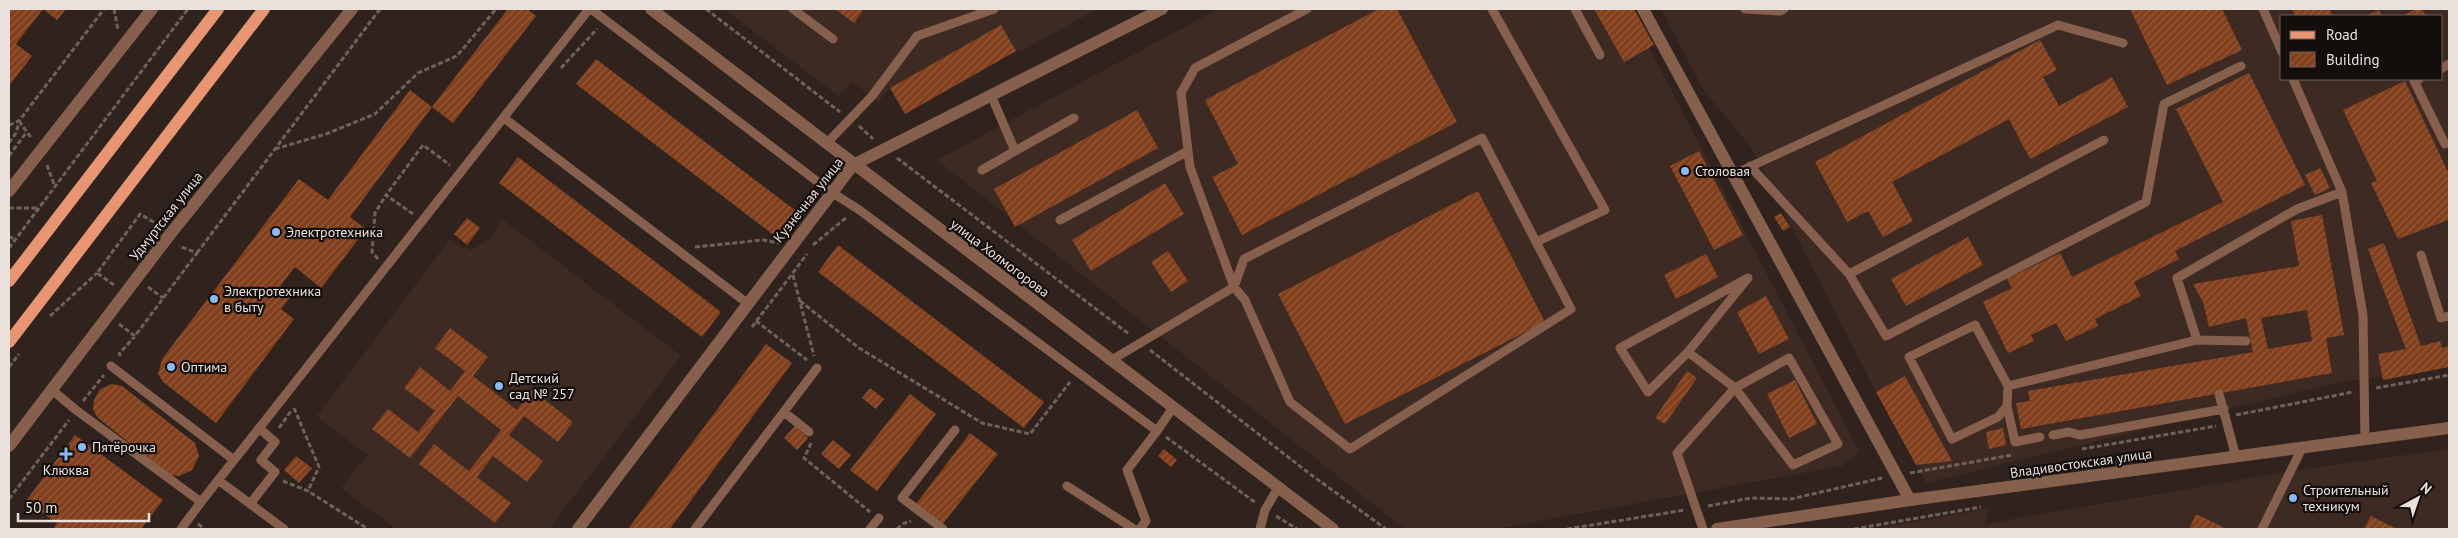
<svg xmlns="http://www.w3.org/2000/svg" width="2458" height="538" font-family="'PT Sans',sans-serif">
<defs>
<pattern id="building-hatch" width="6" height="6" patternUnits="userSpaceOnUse" patternTransform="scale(1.25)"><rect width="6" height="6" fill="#823f1c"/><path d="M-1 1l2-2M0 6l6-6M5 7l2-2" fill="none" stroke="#945a3d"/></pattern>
</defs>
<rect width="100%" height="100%" fill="#30231d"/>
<!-- built -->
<path fill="#3d2a22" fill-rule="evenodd" d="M724,9H1097L1021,51H1016L905,114L890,88L878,102L852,81L839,96Z
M1218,9H1629L1859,451L1842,466L1495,529H1405L937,160Z
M1661,9H2449V367L2335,383L1926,483L1876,392L1751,147L1704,91ZM2282,16H2442V79H2282Z
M503,220L681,356L549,529H396L341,488L367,455L317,416L450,239L463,249L465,247L472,250L488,240Z
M2449,449V529H1874L1989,508L1985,524L2291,471Z"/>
<!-- building -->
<path fill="url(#building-hatch)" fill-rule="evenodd" d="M9,9H66L57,20L43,9L16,44L32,56L9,86Z
M508,9H527L536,16L453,123L432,107Z
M835,9H864L854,23Z
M1379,9H1397L1457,122L1242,235L1212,177L1238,164L1205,100Z
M1594,9H1634L1654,45L1624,62Z
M2130,9H2222L2242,50L2167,85Z
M2292,9H2329L2333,16H2295Z
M2416,9H2422L2426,16H2402Z
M2379,10L2382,16H2365Z
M1001,25L1016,51L905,114L890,88Z
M2040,40L2057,70L2043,77L2059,106L2112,77L2128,107L2030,159L2009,119L1892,182L1913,221L1883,237L1868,211L1847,222L1815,162Z
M596,59L800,214L780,240L576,84Z
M2249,73L2305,185L2175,251L2179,259L2134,282L2141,296L2095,319L2098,326L2066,341L2056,323L2031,335L2034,341L2008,353L1983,302L2012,288L2007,279L2060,253L2072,277L2223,202L2176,109Z
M2405,81L2449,174V223L2448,220L2398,239L2371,183L2377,181L2343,110Z
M410,90L432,107L350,217L366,229L321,288L295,267L280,286L292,295L281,309L294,319L216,423L163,382L158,374L162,359L299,179L328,200Z
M1137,110L1158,148L1015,227L994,189Z
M1699,151L1743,235L1714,250L1670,166Z
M518,157L721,312L702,337L499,183Z
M2320,168L2330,188L2315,195L2305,175Z
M1165,183L1184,214L1091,271L1072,240Z
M1478,191L1545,322L1345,424L1278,294Z
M1781,213L1790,227L1783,231L1774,217Z
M2322,215L2344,335L2326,338L2332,373L2021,429L2016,403L2030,401L2028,391L2253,352L2246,318L2209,327L2203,302L2193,284L2299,266L2291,221ZM2307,310L2312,341L2268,349L2261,318Z
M467,218L480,228L467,245L454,234Z
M1968,237L1983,265L1906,306L1891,279Z
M2384,243L2421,346L2440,341L2442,348L2449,346V367L2383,380L2378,354L2406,349L2368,249Z
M838,245L1044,402L1024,428L818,272Z
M1168,251L1188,281L1171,292L1151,262Z
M1706,254L1718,277L1676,299L1664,275Z
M1766,296L1789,339L1759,354L1737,312Z
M450,328L488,357L473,376L517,410L532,390L573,422L558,442L524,416L509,435L543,461L527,482L493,456L477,477L511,503L495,523L419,464L434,444L469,471L501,430L458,396L410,458L372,429L388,409L418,432L435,411L404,388L420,367L450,391L465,371L435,348Z
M766,344L792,363L670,529H628Z
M1687,371L1697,378L1665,424L1655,418Z
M1905,376L1939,438L1952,461L1916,465L1876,392Z
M1795,380L1817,424L1789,438L1767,394Z
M112,384L122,386L195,443L199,456L192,470L179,476L169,475L97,417L93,409L94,400L100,389Z
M870,388L884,399L876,409L862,398Z
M910,394L936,414L877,491L850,470Z
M795,426L808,438L797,450L784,438Z
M2003,428L2006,445L1989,449L1986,432Z
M970,433L998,454L942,525L916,504Z
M75,435L163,500L141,529H53L57,523L26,501Z
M833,440L851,455L839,469L821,454Z
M1164,449L1177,460L1171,467L1158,456Z
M296,456L312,468L299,483L284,470Z
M2196,514L2227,529H2189Z
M2371,516L2397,529H2364Z"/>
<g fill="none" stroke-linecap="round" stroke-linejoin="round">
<!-- path -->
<path stroke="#6d625c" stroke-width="3" stroke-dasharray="5 2.5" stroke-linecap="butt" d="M114,9L118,30
M706,9L840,112
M561,68L597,29
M19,121L32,139
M9,125L19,121L104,9
M859,126L873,139
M9,143L16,133L19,122
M275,149L326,134L375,114L418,73L457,56L496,9
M9,156L26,133
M897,158L1129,334
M47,165L55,187
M9,208H39
M413,214L386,195L423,145L450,165
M9,236L15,240
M813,245L847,217
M695,247L763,240L778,243
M9,248L188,9
M197,253L380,9
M378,259L372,252L375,213L386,195
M793,275L814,356
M114,285L97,273L140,214L160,226
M148,287L163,298
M800,301L859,348L982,423L1030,434L1070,382
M50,316L97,273
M756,321L807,360
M119,324L135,336L197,253L179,246
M752,327L807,254
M1150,350L1310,474L1386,529
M121,356L119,354L135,336
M9,367L19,354
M2376,388L2449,375
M83,401L104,375
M294,408L319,467L308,491
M2236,415L2353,392
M279,428L291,411
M1166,437L1256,503
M811,443L804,458L870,512
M2082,449L2216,426
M1910,473L2012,455
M283,481L308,491L368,529
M9,499L69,420
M1708,506L1751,498L1791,499L1882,478
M1276,516L1297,529
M198,524L205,529
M897,529L902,524L911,521
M1567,529L1685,510
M1854,529L1981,507"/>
<!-- service -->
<path stroke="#865f4d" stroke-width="9" d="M591,9L831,192L858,209L1157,431L1172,409
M793,9L833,39
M1492,9L1605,210L1536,242
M1575,9L1600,55
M1745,9L1780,11L1784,9
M2263,9L2282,52
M2442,68L2449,64
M2293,79L2342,192L2363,315L2365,439
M2419,79L2414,81L2445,144
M991,95L1015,151L1074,118
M504,118L747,303
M826,144L872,96L917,36L994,9
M1750,166L1849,274L1886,336L2146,202L2164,104L2241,66
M982,170L1015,151
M1732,175L2058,25L2123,43
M1060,220L1188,151
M2421,255L2441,318L2449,316
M1849,274L2104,140
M1748,278L1688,352L1648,392L1620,348Z
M2197,340L2246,341
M1688,352L1735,388L1793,465L1838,444L1789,358L1735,388L1677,453L1703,529
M1110,361L1234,287L1244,259L1482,138L1571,309L1350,449L1290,402L1245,300L1234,287L1190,167L1181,93L1195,68L1307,9
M111,366L234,460
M2008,386L2007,406L1998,417L1952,439L1909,357L1975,325L2008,386L2197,340L2177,278L2297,209L2342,192
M51,389L76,410L201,502L589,9
M2219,394L2236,457
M2007,406L2015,442L2040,437
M784,412L809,432
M2053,435L2069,432L2080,435L2224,409
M218,480L284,529
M1067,486L1134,529
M250,504L275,472L261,460L275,442L259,428
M181,529L201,502
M695,529L817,368
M870,529L879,518
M943,529L902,498L955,430
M1140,529L1146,521L1127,470L1157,431
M1260,529L1265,510L1278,488
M2262,529L2302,448"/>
<!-- minor -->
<path stroke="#865f4d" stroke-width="12" d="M1643,9L1910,500
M9,191L152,9
M9,446L171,233L352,9
M578,529L853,165L1162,9"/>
<!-- tertiary -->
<path stroke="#865f4d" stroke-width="12" d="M651,9L1333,529
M1717,529L1910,500L2449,428"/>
<!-- primary -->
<path stroke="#e79671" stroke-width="12" d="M9,281L218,9
M9,342L264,9"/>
</g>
<!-- markers -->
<g fill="#88bafc" stroke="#130e0b" stroke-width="2">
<circle cx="1685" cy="171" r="5"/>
<circle cx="276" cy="232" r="5"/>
<circle cx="214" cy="299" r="5"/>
<circle cx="171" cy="367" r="5"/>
<circle cx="499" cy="386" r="5"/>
<circle cx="82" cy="447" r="5"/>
<path d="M63.5 446.5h5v5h5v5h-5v5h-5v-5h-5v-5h5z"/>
<circle cx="2293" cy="498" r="5"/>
</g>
<g text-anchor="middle" stroke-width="4.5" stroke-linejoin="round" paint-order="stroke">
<!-- poi labels -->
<g font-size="14" fill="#eae1dd" stroke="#130e0b" text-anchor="start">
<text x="1695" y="176">Столовая</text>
<text x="286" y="237">Электротехника</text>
<text x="224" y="296">Электротехника<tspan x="224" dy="16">в быту</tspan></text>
<text x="181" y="372">Оптима</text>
<text x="509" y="383">Детский<tspan x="509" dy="16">сад № 257</tspan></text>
<text x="92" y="452">Пятёрочка</text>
<text x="66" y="475" text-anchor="middle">Клюква</text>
<text x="2303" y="495">Строительный<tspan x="2303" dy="16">техникум</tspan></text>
</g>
<!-- street labels -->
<g font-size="14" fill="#eae1dd" stroke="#130e0b">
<text transform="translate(808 200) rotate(-52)" y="5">Кузнечная улица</text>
<text transform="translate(166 216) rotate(-52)" y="5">Удмуртская улица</text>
<text transform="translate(1000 258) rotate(37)" y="5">улица Холмогорова</text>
<text transform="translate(2081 463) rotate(-8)" y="5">Владивостокская улица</text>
</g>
</g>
<!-- border -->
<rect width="2458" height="538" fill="none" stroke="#eae1dd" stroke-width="20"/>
<!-- legend -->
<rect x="2280" y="15" width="162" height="65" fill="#130e0b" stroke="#69625f"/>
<rect x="2290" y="31" width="25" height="8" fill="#e79671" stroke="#69625f"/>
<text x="2326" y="40" font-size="15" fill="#eae1dd">Road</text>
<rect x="2290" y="52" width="25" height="15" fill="url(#building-hatch)" stroke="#69625f"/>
<text x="2326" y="65" font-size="15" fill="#eae1dd">Building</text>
<!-- north arrow -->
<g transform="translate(2418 498) rotate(40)" stroke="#130e0b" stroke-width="4" paint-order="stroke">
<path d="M0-4L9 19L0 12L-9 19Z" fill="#eae1dd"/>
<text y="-8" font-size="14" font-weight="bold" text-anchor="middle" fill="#eae1dd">N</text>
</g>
<!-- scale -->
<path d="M18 513v8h131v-8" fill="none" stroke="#eae1dd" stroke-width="2.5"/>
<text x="25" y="513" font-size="15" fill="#eae1dd" stroke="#130e0b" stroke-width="4" paint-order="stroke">50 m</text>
</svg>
